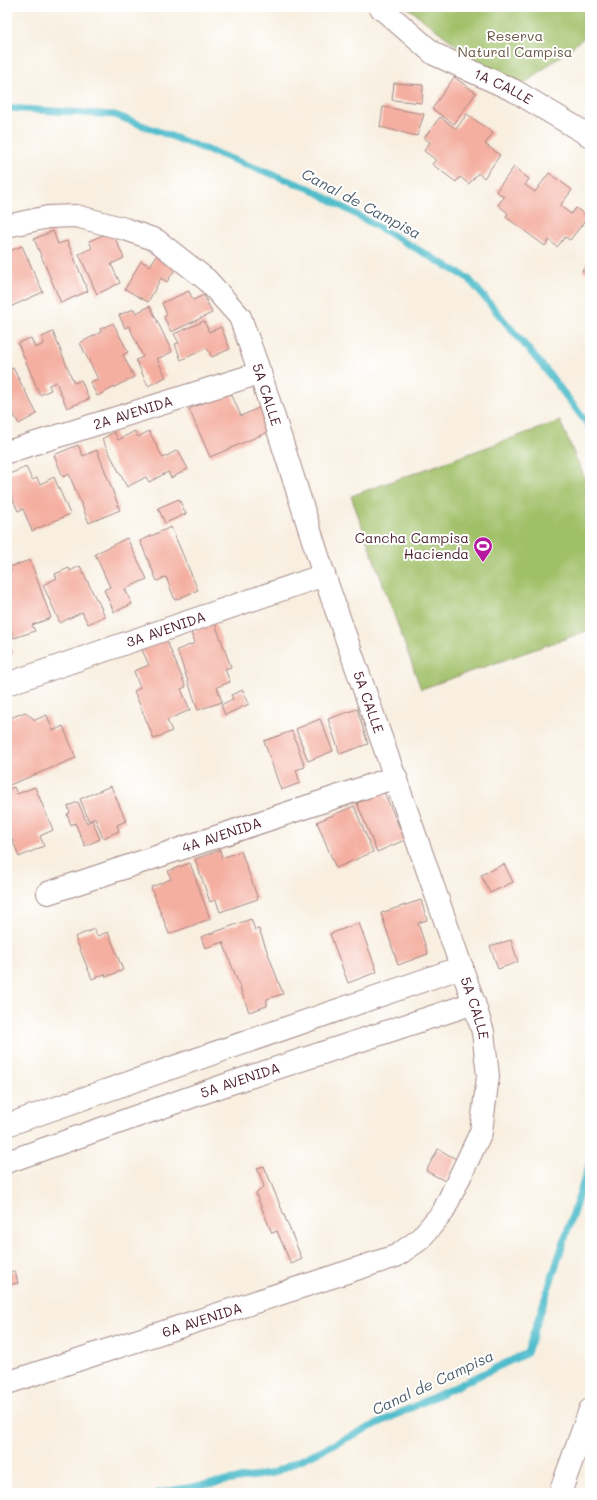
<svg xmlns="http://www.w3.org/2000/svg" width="597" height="1500" font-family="Mali,sans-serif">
<rect width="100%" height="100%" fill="#fff"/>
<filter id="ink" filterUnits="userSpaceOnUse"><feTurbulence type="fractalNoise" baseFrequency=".025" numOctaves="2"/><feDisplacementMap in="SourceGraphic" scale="8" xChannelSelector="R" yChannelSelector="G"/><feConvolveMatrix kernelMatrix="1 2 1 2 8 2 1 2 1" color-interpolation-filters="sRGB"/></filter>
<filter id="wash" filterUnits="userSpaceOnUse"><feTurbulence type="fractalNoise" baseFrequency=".012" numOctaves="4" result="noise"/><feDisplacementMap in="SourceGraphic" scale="16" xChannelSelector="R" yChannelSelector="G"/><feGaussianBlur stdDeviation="0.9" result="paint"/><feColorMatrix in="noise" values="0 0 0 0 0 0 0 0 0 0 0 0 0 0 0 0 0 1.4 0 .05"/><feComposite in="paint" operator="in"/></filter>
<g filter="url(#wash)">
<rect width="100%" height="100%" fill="#f8efe0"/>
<!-- green -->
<path fill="#a0c068" stroke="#75704a" d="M407,7H590V33L515,91Z
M560,421L590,490V630L421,689L351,496Z"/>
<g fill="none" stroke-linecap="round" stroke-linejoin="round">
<!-- stream -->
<path stroke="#51bdcc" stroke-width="7" d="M7,108L115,115L311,189L468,278L546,370L590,427
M158,1493L273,1473L527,1353L590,1162"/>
</g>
<g id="blocks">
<!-- building -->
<path fill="#f4afa0" d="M454,77L476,93L454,124L432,109Z
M394,83L423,85L422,103L392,100Z
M383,107L424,114L417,136L380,127Z
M467,114L493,133L485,144L500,155L484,178L478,173L469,184L460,177L456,182L432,164L436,160L424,151L430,142L424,138L440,117L456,129Z
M514,167L529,179L525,185L535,192L549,173L572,190L560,206L571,214L576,208L588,217L570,240L565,237L557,247L549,240L545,246L506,217L508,213L498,205L504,197L496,191Z
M53,231L58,244L67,241L88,291L61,303L34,239Z
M108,233L110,237L114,236L124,258L111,264L120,283L97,294L79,254L92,248L89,241Z
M22,246L43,292L10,307L7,302V252Z
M158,253L178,265L167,282L161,278L148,302L125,289L141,261L150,266Z
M590,260V276L582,271Z
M189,291L193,300L204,295L212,313L171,332L164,317L167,315L162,303Z
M150,306L172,352L157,359L166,377L148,386L136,360L143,357L129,326L125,328L119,315L134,309L136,313Z
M204,321L209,332L221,327L230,349L212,357L207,348L181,360L175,344L179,343L174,334Z
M113,323L128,352L123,355L134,377L97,396L90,382L98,379L80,343L101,332L100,329Z
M53,332L74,383L81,380L89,399L67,408L56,382L49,385L51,390L40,395L18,343L31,338L35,348L44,344L42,337Z
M13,368L37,414L19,424L13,413L7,416V372Z
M230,391L241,416L265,405L275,429L210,457L189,409Z
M135,431L138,437L149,431L163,458L178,450L188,469L171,478L168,472L149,482L146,477L127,487L102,439L114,432L118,440Z
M78,445L83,456L97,450L120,510L89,523L69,474L63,477L54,455Z
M26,467L32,480L37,478L40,484L54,477L70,514L32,531L23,509L18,511L7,486V475Z
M179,499L186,514L165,523L158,508Z
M171,527L198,590L175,600L166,577L157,581L140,541Z
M127,538L147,579L125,589L132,604L114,612L104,590L110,587L95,554Z
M30,560L51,618L32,625L35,631L14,638L7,619V573L11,571L10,567Z
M80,566L96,599H97L105,616L88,624L82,612L60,623L43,585L57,578L55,574L69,568L70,571Z
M215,623L231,667L225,669L230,682L217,687L222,702L198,710L177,650L195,643L191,632Z
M7,636L13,653L7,655Z
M166,639L186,687L181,689L190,710L167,720L172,731L154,739L134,691L140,688L134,671L149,665L142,650Z
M243,690L249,704L225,715L221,705L233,699L231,695Z
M357,709L368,744L340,754L328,719Z
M25,712L35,720L47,715L53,731L63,726L76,758L7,786V722L8,719Z
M320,719L333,751L308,761L296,729Z
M292,731L305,767L296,770L300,783L281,790L264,741Z
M111,786L126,821L117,825L119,831L103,838L95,818L89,821L80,799Z
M14,787L17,794L35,787L53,830L40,836L44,846L19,857L11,836L7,838V790Z
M384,792L405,840L377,852L357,803Z
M78,802L87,823L92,820L100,839L85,846L75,823L71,825L67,814L70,813L68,806Z
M354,806L373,852L336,868L317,822Z
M220,850L222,858L241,851L258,899L220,912L216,900L210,902L195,859Z
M190,863L210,919L169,934L151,887L171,879L168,871Z
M504,864L513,882L490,893L481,875Z
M421,900L427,920L418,923L428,954L398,965L381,913Z
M251,919L255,930L259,929L283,994L267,999V1006L249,1012L223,942L205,948L201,937Z
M359,923L377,972L348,983L330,934Z
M94,929L97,936L108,932L123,970L106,977L105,974L92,979L75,937Z
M511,940L518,962L498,969L490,946Z
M438,1149L456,1159L445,1181L426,1171Z
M264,1166L302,1259L291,1264L277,1231L272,1233L256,1194L264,1186L257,1168Z
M15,1271L18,1283L7,1285V1272Z"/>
</g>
</g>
<g filter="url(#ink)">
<use href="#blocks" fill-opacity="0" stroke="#a18786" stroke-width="1"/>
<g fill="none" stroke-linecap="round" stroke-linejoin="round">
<defs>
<g id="minor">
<path id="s1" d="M380,7L434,54L515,91L590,136"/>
<path id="s2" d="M7,226L48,217L76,216L125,229L156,240L207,280L240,317L260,373L324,575L474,1003L483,1032L488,1076L481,1132L443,1212L419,1240L396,1256L7,1383"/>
<path id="s3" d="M7,452L260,373"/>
<path id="s4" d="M7,684L324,575"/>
<path id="s5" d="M48,893L396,777"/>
<path d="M7,1125L462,967"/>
<path id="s6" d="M7,1162L228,1084L474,1003"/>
<path d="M560,1493L590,1410"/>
</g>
</defs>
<!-- minor casing -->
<use href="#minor" stroke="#a18786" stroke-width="24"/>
<!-- minor -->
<use href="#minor" stroke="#fff" stroke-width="22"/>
</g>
</g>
<!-- icons -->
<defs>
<symbol id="stadium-pin" viewBox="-11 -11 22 30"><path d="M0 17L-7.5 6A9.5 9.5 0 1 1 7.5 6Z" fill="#b5179e" stroke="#fff"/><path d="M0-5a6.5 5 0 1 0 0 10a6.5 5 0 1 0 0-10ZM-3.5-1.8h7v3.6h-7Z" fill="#fff"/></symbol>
</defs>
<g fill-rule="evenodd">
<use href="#stadium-pin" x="472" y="535" width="22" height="30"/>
</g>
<g text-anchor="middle" stroke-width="4" stroke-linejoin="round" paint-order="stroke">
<!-- park labels -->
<g font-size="14" fill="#685740" stroke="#fff">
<text x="515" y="41">Reserva<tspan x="515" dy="16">Natural Campisa</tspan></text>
</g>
<!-- street labels -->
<g font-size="14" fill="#4a1f2b" stroke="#fff">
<text dy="5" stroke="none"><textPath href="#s1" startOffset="148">1A CALLE</textPath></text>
<text dy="5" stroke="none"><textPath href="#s2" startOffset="350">5A CALLE</textPath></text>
<text dy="5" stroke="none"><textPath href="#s3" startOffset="132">2A AVENIDA</textPath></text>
<text dy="5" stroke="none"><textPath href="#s4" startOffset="168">3A AVENIDA</textPath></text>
<text dy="5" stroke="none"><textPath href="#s2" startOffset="674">5A CALLE</textPath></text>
<text dy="5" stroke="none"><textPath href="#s5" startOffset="183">4A AVENIDA</textPath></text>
<text dy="5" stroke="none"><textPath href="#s2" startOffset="998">5A CALLE</textPath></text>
<text dy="5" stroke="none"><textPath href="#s6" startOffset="247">5A AVENIDA</textPath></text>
<text transform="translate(202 1320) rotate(-18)" y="5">6A AVENIDA</text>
</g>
<!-- poi labels -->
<g font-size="14" fill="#4a1f2b" stroke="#fff" text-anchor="end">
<text x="469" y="543">Cancha Campisa<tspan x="469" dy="16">Hacienda</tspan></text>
</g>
<!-- water labels -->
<g font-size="15" font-style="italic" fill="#4d5e6b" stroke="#fff">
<text transform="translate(361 204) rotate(28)" y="5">Canal de Campisa</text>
<text transform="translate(433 1383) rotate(-25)" y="5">Canal de Campisa</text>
</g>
</g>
<!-- margin -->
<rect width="597" height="1500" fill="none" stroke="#fff" stroke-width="24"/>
</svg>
